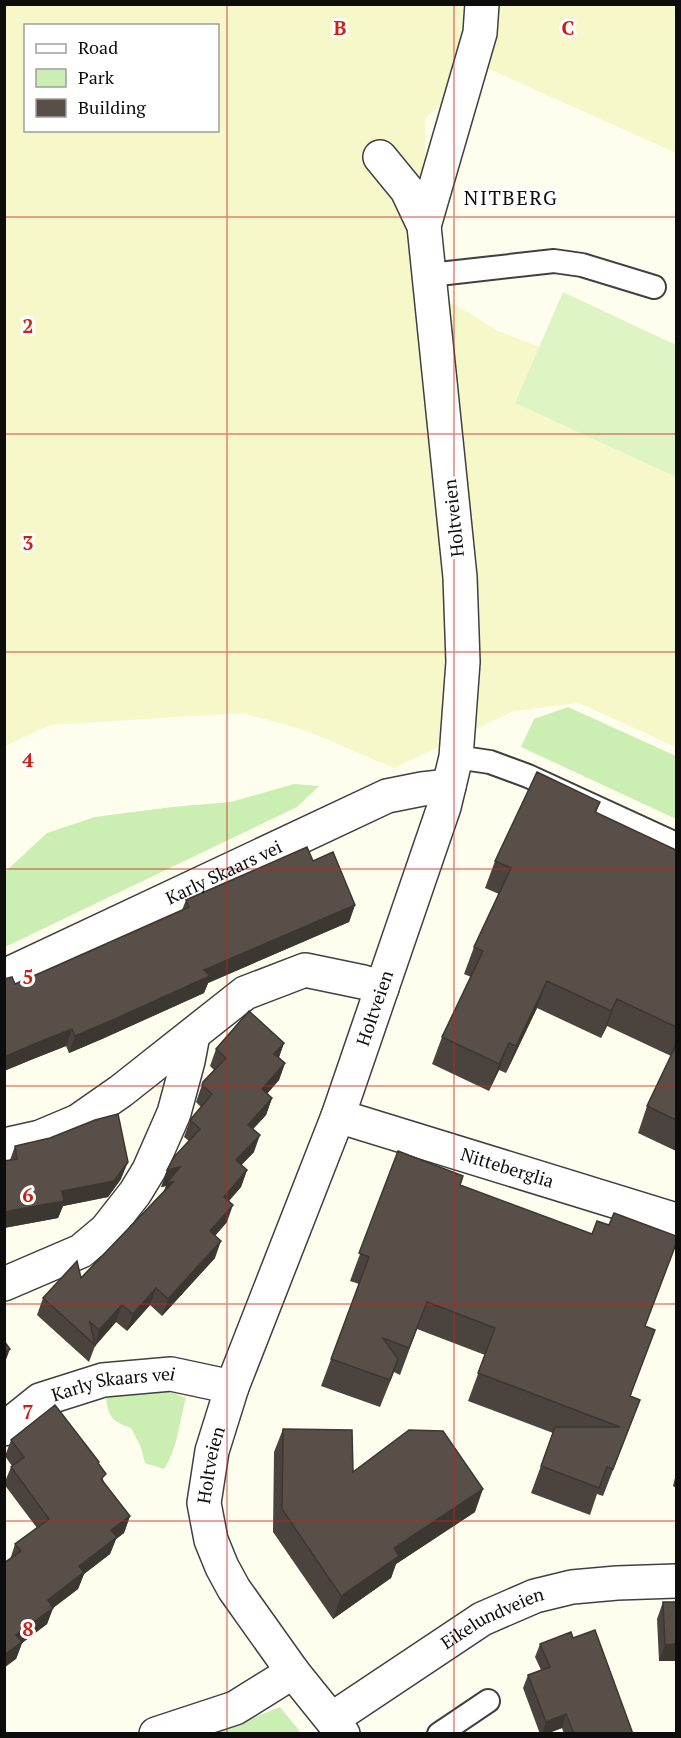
<svg xmlns="http://www.w3.org/2000/svg" width="681" height="1738" font-family="'PT Serif',serif">
<rect width="100%" height="100%" fill="#fffded"/>
<!-- farmland -->
<path fill="#f7f8ca" fill-rule="evenodd" d="M5,5H676V153L487,68L425,118L426,287L498,331L676,398V747L579,703L514,711L394,768L307,731L242,713L50,725L5,746ZM26,26H218V130H26Z"/>
<!-- green -->
<path fill="#cbeeb2" d="M568,707L676,756V819L521,747L534,719Z
M294,784L319,786L297,807L5,947V872L47,833L95,817L172,807L231,802Z
M159,1387L186,1398C179,1422 178,1448 164,1469L145,1463L140,1445L131,1428C112,1421 108,1417 106,1397L128,1391Z
M280,1707L301,1733L213,1734Z"/>
<!-- pitch -->
<path fill="#dff4c5" d="M563,292L676,345V477L515,403Z"/>
<g fill="none" stroke-linecap="round" stroke-linejoin="round">
<defs>
<path id="lane" d="M430,275L554,261L582,265L654,287
M456,757L490,762L528,776L676,844
M439,1734L488,1701"/>
<g id="street">
<path d="M424,226L480,33L482,4"/>
<path id="s1" d="M4,976L387,796L422,789L449,786"/>
<path id="s2" d="M338,1116L676,1220"/>
<path d="M4,1145L40,1137L78,1121L121,1091L245,993L305,970L363,982L382,988"/>
<path d="M4,1284L81,1251L106,1230L135,1193L149,1170L174,1113L188,1061L193,1035"/>
<path id="s3" d="M4,1429L40,1400L103,1380L171,1374L232,1387"/>
<path id="s4" d="M332,1719L482,1619L535,1596L572,1587L617,1583L676,1581"/>
<path d="M156,1734L235,1708L293,1672"/>
<path id="s5" d="M343,1734L293,1672L234,1589L222,1567L211,1540L204,1503L212,1451L232,1387L338,1116L444,807L456,757L463,662L460,577L424,226L407,190L380,157"/>
</g>
</defs>
<!-- lane casing -->
<use href="#lane" stroke="#404040" stroke-width="26"/>
<!-- street casing -->
<use href="#street" stroke="#404040" stroke-width="36"/>
<!-- lane -->
<use href="#lane" stroke="#fff" stroke-width="22"/>
<!-- street -->
<use href="#street" stroke="#fff" stroke-width="33"/>
</g>
<!-- wall -->
<path fill="#4b443e" d="M600,802L596,813L676,850V1151L638,1133L647,1106L671,1056L607,1026L601,1038L537,1008L506,1073L499,1070L489,1091L432,1064L442,1037L471,977L464,974L474,947L499,894L485,888L495,861Z
M313,861L355,905L349,922L208,983L204,993L102,1039L69,1053L66,1046L33,1059L4,1071V979L15,984L47,970L182,910L186,900Z
M284,1043L279,1057L285,1063L279,1080L267,1094L272,1098L266,1115L253,1129L254,1152L241,1165L247,1170L241,1187L229,1201L227,1222L215,1236V1258L162,1316L150,1305L127,1331L116,1322L95,1346L89,1362L37,1315L43,1298L81,1278L164,1191L166,1186L161,1187L189,1141L184,1137L190,1120L201,1107L196,1102L203,1082L214,1070L210,1066L216,1049Z
M15,1146L121,1179L108,1197L63,1206L58,1218L4,1228V1161L10,1160Z
M398,1151L460,1185L646,1326L631,1396L640,1400L603,1496L597,1494L590,1515L531,1493L553,1433L468,1401L485,1355L417,1329L400,1375L394,1372L380,1407L321,1386L359,1284L350,1281Z
M283,1429L353,1472L475,1512L396,1564L391,1578L333,1619L273,1532L274,1452Z
M11,1440L99,1462L98,1464L104,1482L130,1516L124,1533L116,1539L110,1554L84,1574L78,1589L53,1608L47,1624L22,1643L16,1659L10,1560L15,1544L37,1528L4,1484L11,1467L12,1466L5,1456Z
M676,1474V1488L673,1486Z
M663,1602H676V1661H659L657,1619Z
M573,1638L633,1734H564L562,1728L546,1734H540L523,1688L528,1675L541,1670L535,1657L540,1644Z"/>
<!-- shaded-wall -->
<path fill="#3d3732" d="M355,905L349,922L208,983L204,993L102,1039L69,1053L75,1036L204,970Z
M547,981L537,1008L506,1073L516,1046Z
M617,999L607,1026L601,1038L611,1011Z
M72,1029L66,1046L33,1059L4,1071V1057L39,1042Z
M284,1043L278,1060L274,1054Z
M509,1043L499,1070L489,1091L499,1064Z
M285,1063L279,1080L256,1106L262,1089Z
M272,1098L266,1115L242,1141L248,1125Z
M260,1135L254,1152L230,1177L236,1160Z
M128,1162L121,1179L108,1197L63,1206L58,1218L4,1228V1212L62,1191Z
M180,1167L174,1184L161,1200L166,1186L161,1187L167,1170Z
M247,1170L241,1187L218,1213L224,1197Z
M233,1205L227,1222L204,1248L210,1231Z
M221,1241L215,1258L162,1316L168,1299Z
M156,1288L150,1305L127,1331L133,1314Z
M122,1305L116,1322L95,1346L99,1330Z
M10,1349L4,1365V1353Z
M483,1489L475,1512L396,1564L391,1578L333,1619L341,1596L394,1548Z
M130,1516L124,1533L116,1539L110,1554L84,1574L78,1589L53,1608L47,1624L22,1643L16,1659L4,1668V1655L16,1635L111,1530Z
M676,1644V1661H659L665,1645Z
M566,1714L562,1728L546,1734H542L546,1722Z"/>
<!-- building -->
<path fill="#574f48" stroke="#3d3732" stroke-width="1.5" d="M537,772L600,802L595,812L676,850V1027L617,999L611,1011L547,981L516,1046L509,1043L499,1064L442,1037L483,951L474,947L511,868L495,861Z
M307,847L313,861L333,852L355,905L204,970L210,976L108,1022L75,1036L72,1029L39,1042L4,1057V979L12,977L15,984L47,970L189,907L186,900Z
M249,1011L284,1043L274,1054L285,1063L262,1089L272,1098L248,1125L260,1135L236,1160L247,1170L224,1197L233,1205L210,1231L221,1241L168,1299L156,1288L133,1314L122,1305L99,1330L90,1322L95,1345L43,1298L77,1261L81,1278L173,1182L167,1183L180,1167L167,1170L174,1157L200,1129L190,1120L212,1094L202,1085L203,1082L226,1058L216,1049Z
M676,1045V1120L647,1106Z
M118,1114L128,1162L114,1181L62,1191L64,1201L4,1212V1161L17,1159L15,1146L50,1138L95,1120Z
M398,1151L463,1176L460,1185L592,1234L597,1221L609,1225L614,1213L676,1236V1244L645,1326L655,1330L630,1396L640,1400L613,1469L607,1467L599,1488L541,1466L555,1427H620L478,1373L495,1328L427,1302L409,1348L383,1338L398,1359L390,1380L331,1359L369,1257L359,1253Z
M4,1341L10,1349L4,1353Z
M55,1405L99,1462L98,1463L106,1474L101,1479L130,1516L111,1530L117,1537L79,1566L84,1572L48,1600L53,1608L16,1635L22,1642L4,1655V1563L21,1551L15,1544L49,1519L11,1467L24,1457L11,1440Z
M283,1429L352,1430L353,1472L409,1430L443,1431L483,1489L394,1548L399,1556L341,1596L282,1509Z
M663,1602H676V1644L665,1645Z
M595,1630L633,1734H574L566,1714L546,1722L528,1675L550,1667L540,1644L571,1632L573,1638Z"/>
<!-- grid -->
<path fill="none" stroke="#cb2217" stroke-width="1.5" stroke-opacity="0.55" d="M227,4V1734M454,4V1734M4,217H676M4,434H676M4,652H676M4,869H676M4,1086H676M4,1304H676M4,1521H676"/>
<g text-anchor="middle" stroke-width="6" stroke-linejoin="round" paint-order="stroke">
<!-- street labels -->
<g font-size="18" fill="#0d0d0d" stroke="#fff">
<text transform="translate(454 518) rotate(-96)" y="6">Holtveien</text>
<text dy="6" stroke="none"><textPath href="#s1" startOffset="243">Karly Skaars vei</textPath></text>
<text dy="6" stroke="none"><textPath href="#s5" startOffset="798">Holtveien</textPath></text>
<text dy="6" stroke="none"><textPath href="#s2" startOffset="177">Nitteberglia</textPath></text>
<text dy="6" stroke="none"><textPath href="#s3" startOffset="122">Karly Skaars vei</textPath></text>
<text dy="6" stroke="none"><textPath href="#s5" startOffset="312">Holtveien</textPath></text>
<text dy="6" stroke="none"><textPath href="#s4" startOffset="190">Eikelundveien</textPath></text>
</g>
<!-- neighbourhood labels -->
<g font-size="20" letter-spacing="1.5" fill="#0d0d0d" stroke="#fff">
<text x="511" y="205">NITBERG</text>
</g>
</g>
<g font-size="20" text-anchor="middle" font-weight="bold" fill="#cb2217" stroke="#fff" stroke-width="6" stroke-linejoin="round" paint-order="stroke">
<text x="340" y="35">B</text>
<text x="568" y="35">C</text>
<text x="28" y="333">2</text>
<text x="28" y="550">3</text>
<text x="28" y="767">4</text>
<text x="28" y="984">5</text>
<text x="28" y="1202">6</text>
<text x="28" y="1419">7</text>
<text x="28" y="1636">8</text>
</g>
<!-- border -->
<rect width="681" height="1738" fill="none" stroke="#0d0d0d" stroke-width="12"/>
<!-- legend -->
<rect x="24" y="24" width="195" height="108" fill="#ffffff" stroke="#9e9e9e" stroke-width="1.5"/>
<rect x="36" y="44" width="30" height="9" fill="#ffffff" stroke="#9e9e9e" stroke-width="1.5"/>
<text x="78" y="54" font-size="18" fill="#0d0d0d">Road</text>
<rect x="36" y="69" width="30" height="18" fill="#cbeeb2" stroke="#9e9e9e" stroke-width="1.5"/>
<text x="78" y="84" font-size="18" fill="#0d0d0d">Park</text>
<rect x="36" y="99" width="30" height="18" fill="#574f48" stroke="#9e9e9e" stroke-width="1.5"/>
<text x="78" y="114" font-size="18" fill="#0d0d0d">Building</text>
</svg>
